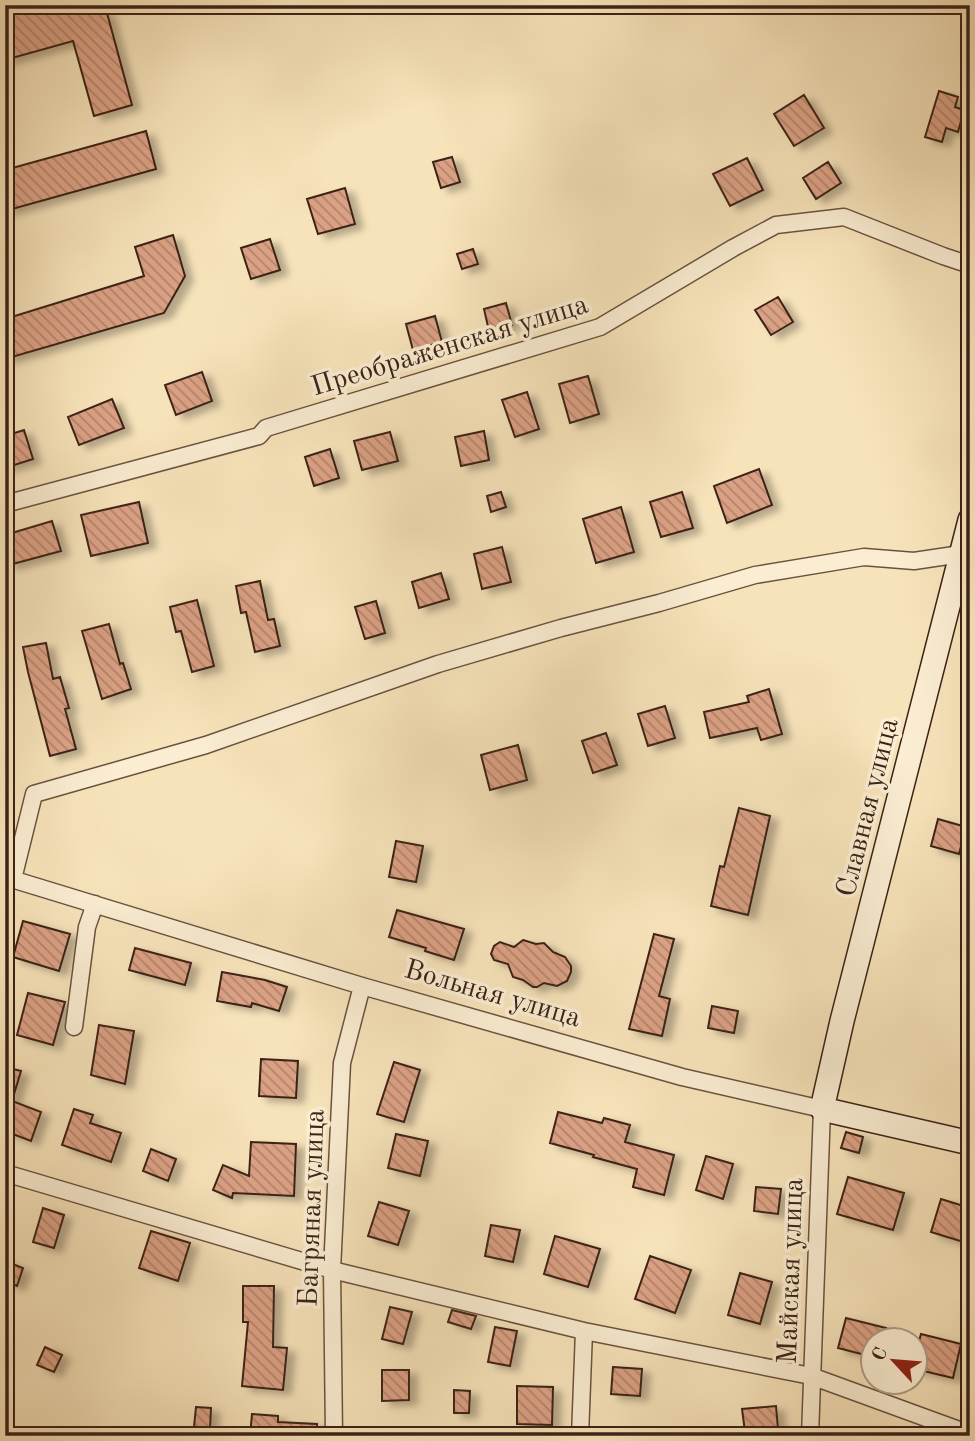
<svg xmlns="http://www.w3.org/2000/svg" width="975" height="1441" font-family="'Old Standard TT',serif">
<defs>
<pattern id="building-back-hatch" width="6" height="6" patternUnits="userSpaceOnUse" patternTransform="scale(1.75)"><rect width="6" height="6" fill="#dba184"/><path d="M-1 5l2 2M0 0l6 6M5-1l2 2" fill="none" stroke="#b3836b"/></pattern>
<filter id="shadow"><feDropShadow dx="8" dy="4.5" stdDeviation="3.5" flood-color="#0004"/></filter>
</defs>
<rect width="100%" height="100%" fill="#f7e3ba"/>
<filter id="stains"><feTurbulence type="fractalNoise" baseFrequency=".00286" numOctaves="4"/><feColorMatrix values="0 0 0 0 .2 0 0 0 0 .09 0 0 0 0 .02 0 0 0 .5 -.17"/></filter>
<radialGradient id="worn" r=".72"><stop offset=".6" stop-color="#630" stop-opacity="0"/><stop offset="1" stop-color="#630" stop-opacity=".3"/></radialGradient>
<!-- building -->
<path fill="url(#building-back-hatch)" stroke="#3c2216" stroke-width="2" filter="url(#shadow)" d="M37,5H92L107,13L132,105L94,116L73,41L5,60V14Z
M939,91L958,97L955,107L964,110L958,132L946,128L942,142L925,137Z
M804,95L824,128L794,146L774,114Z
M146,131L156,169L5,211V170Z
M452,157L460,182L441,188L433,162Z
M747,158L763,190L730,206L713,174Z
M828,162L841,183L816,199L803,178Z
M345,188L355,224L318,234L307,199Z
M173,235L185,276L164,313L5,359V319L144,276L135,247Z
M270,239L280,270L251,279L241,248Z
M473,249L478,264L462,269L457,254Z
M778,297L793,322L771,335L755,310Z
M506,303L512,325L489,331L484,309Z
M435,316L442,342L413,350L406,324Z
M202,372L212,401L176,415L165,385Z
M588,376L599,414L570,423L559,384Z
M527,392L539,429L515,437L502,400Z
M112,399L124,428L79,445L68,417Z
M24,430L33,459L5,468V436Z
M484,431L489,460L461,466L455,437Z
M390,432L398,461L362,470L354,441Z
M330,449L339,478L314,486L305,457Z
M759,469L772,505L727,523L714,486Z
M501,492L506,507L491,512L487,496Z
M682,492L693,528L661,537L650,502Z
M139,502L148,543L91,556L81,515Z
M621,507L634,552L596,563L583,519Z
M52,521L61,551L9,565L5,553V535Z
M502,547L511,582L482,589L474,554Z
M441,573L449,599L419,608L412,582Z
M260,581L268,620L274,619L280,646L255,652L246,612L241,613L236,586Z
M197,600L214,666L192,672L181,631L176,632L170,607Z
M376,601L385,633L365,639L355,607Z
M109,624L120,664L123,663L131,689L102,699L82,631Z
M46,643L53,679L60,677L69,708L65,709L76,749L50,756L28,672L23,647Z
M769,689L782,734L761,740L757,728L710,738L704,712L749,702L747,696Z
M665,706L675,738L648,746L638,714Z
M606,733L617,765L593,773L582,741Z
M518,745L527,780L490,790L481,755Z
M739,808L770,816L748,915L711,906L720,866L724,867Z
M938,819L966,827L959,854L931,846Z
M396,841L423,846L416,882L389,877Z
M397,910L464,929L454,960L425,951L426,948L389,937Z
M23,921L70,934L59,971L13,957Z
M654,934L674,939L659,996L670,999L662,1036L629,1029Z
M523,940L536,944L544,943L553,952L565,957L571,966V972L567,981L557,986L544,983L537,987H533L523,980L513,977L508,964L494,960L491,954L494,946L500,942L514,947Z
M135,948L191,963L185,985L129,970Z
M222,972L265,980L287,987L279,1011L252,1003L251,1007L217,1001Z
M28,993L65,1002L53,1045L17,1035Z
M712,1006L738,1011L734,1033L708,1028Z
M99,1025L134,1031L125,1084L91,1075Z
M261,1059L298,1061L296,1098L259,1096Z
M394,1062L420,1070L404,1122L377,1114Z
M5,1067L21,1071L12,1101L41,1112L31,1141L5,1131Z
M74,1109L93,1115L90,1123L121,1133L111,1162L62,1145Z
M558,1112L602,1123L604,1118L630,1125L625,1142L674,1155L664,1195L633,1187L637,1169L593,1157L594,1155L550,1143Z
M846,1132L863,1137L859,1153L841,1148Z
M396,1134L428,1141L420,1176L388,1168Z
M251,1142L296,1144L294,1196L233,1193L232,1198L213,1190L223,1165L249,1176Z
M151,1149L176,1159L168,1181L143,1171Z
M706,1156L733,1164L723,1199L696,1190Z
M848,1177L904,1193L893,1230L837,1214Z
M756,1187L781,1189L778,1214L754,1211Z
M941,1199L970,1208V1244L931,1232Z
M379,1202L409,1211L398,1245L368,1236Z
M43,1208L64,1215L54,1248L33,1242Z
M491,1225L520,1230L513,1262L485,1256Z
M151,1231L190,1243L178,1281L139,1268Z
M555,1236L600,1249L588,1287L544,1274Z
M650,1256L691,1270L675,1313L635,1299Z
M5,1261L23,1268L17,1286L5,1281Z
M740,1273L772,1282L760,1324L728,1315Z
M243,1286H274L273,1347L287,1348L283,1390L242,1386L248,1322H243Z
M390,1307L412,1312L403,1344L382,1339Z
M452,1310L476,1316L471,1329L448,1322Z
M846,1318L886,1328L883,1340H873V1357L838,1348Z
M495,1327L517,1331L510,1366L488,1362Z
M921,1334L961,1344L953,1378L915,1369V1355Z
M45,1347L62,1355L54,1372L37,1365Z
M613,1367L642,1369L640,1396L611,1394Z
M382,1370H409V1400L382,1401Z
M517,1386L553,1387L552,1425L517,1424Z
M454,1390L470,1391L469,1413H454Z
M776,1406L778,1429L745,1432L742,1409Z
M196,1407L211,1408L210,1429L194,1427Z
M252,1414L278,1416V1422L317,1424V1436H250Z"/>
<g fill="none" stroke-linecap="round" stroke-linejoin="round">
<defs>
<path id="street" d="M5,504L259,436L266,428L600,327L733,248L776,225L844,217L943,256L970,265
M5,877L362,986L682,1077L822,1109L810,1436
M13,879L34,794L206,745L438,664L561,628L659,603L755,575L864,557L914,561L961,554
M74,1027L87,927L95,904
M5,1173L332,1270L584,1331L811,1376L970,1434
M334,1436L332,1270L342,1063L362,986
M580,1436L584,1331"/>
<path id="secondary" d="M970,520L842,1021L822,1109L970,1143"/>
</defs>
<!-- street casing -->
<use href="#street" stroke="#6b523f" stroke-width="19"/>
<!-- secondary casing -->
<use href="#secondary" stroke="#3c2216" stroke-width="26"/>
<!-- street -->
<use href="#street" stroke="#faedd2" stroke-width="16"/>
<!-- secondary -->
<use href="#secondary" stroke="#faedd2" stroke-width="23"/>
</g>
<g text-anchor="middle" stroke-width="7" stroke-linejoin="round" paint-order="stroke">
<!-- street labels -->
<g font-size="28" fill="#3c2216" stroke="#faedd2">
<text transform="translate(449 344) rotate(-17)" y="10">Преображенская улица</text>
<text transform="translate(866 807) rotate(-76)" y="10">Славная улица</text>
<text transform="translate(493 992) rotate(16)" y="10">Вольная улица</text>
<text transform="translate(310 1208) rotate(-88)" y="10">Багряная улица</text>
<text transform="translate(789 1271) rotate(-88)" y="10">Майская улица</text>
</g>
</g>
<!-- margin -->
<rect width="975" height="1441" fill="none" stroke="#f7e3ba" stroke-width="28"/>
<rect x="7" y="7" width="961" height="1427" fill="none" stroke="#3c2216" stroke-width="3.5"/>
<rect x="14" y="14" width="947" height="1413" fill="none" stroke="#3c2216" stroke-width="2"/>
<!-- north arrow -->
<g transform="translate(894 1361) rotate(296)"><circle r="33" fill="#faedd2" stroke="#ae9c87" stroke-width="2"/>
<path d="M0-5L12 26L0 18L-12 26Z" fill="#8f2418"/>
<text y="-10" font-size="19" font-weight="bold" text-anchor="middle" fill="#3c2216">С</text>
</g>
<rect width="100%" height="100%" filter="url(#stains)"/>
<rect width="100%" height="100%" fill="url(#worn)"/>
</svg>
